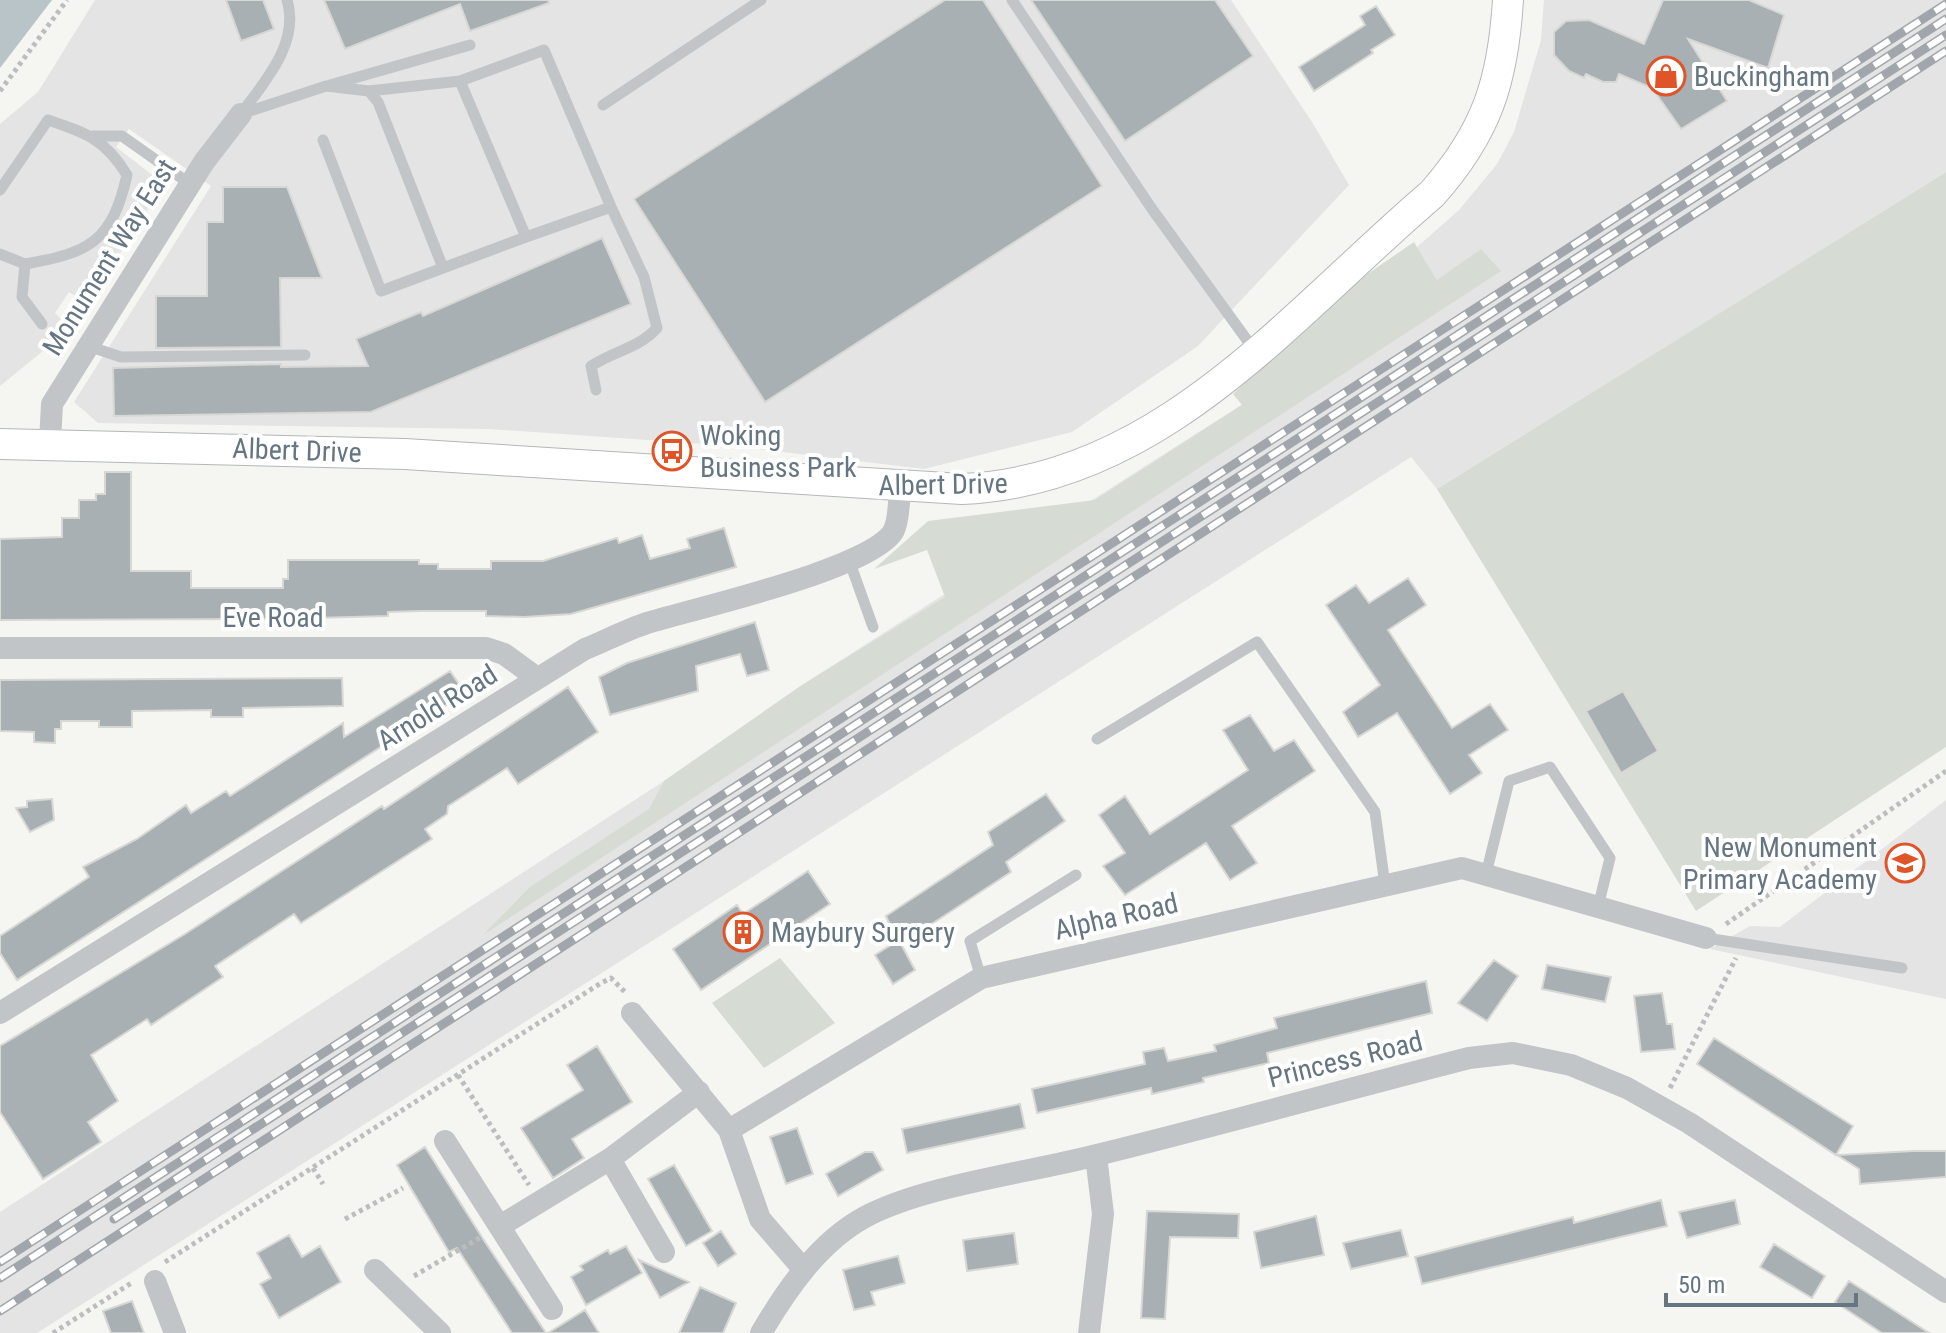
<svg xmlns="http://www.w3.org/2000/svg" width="1946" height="1333" font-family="'Roboto Condensed',sans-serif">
<rect width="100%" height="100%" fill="#f5f5f2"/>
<!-- built -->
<path fill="#e3e4e3" d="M95,0H1231L1312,122L1349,185L1198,346L1072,432L924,469L734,446L489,429L98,423L74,402L211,186L129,129L116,147L164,184L88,303L69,292L55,313L65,323V333L0,386V124L38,92Z
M1544,0H1946V172L1437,489L1411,457L37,1333H0V1212L664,781L802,685L1437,280L1417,247L1459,210L1497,164L1514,132L1541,40Z
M1946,800V999L1710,949L1750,926L1780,927Z"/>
<!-- green -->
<path fill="#d6dcd3" d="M1946,172V747L1696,911L1437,489Z
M1414,242L1437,280L1481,249L1501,271L483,935L530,887L649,809L664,781L802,685L945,597L927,550L874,569L928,521L1095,500L1242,405L1233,394L1347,288Z
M780,958L835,1023L764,1068L712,1003Z"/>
<!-- water -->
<path fill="#b8c4c8" d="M0,0H52L0,68Z"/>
<!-- building -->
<path fill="#a8b0b4" stroke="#d7d7d4" stroke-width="2" d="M226,0H263L274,29L241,41Z
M324,0H548L549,3L470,31L460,4L345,49Z
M945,0H983L1102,186L765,402L634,199Z
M1031,0H1215L1253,56L1125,141Z
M1663,0H1749L1784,15L1768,68L1688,39L1727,101L1681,129L1652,88L1619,74L1616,82H1603L1586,74L1584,78L1569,71L1554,55V32L1566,21L1589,20L1644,44Z
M1376,6L1395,35L1371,50L1373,53L1314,91L1299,67L1365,25L1360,16Z
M223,187H287L322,278H280L281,347L156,348V296H207V222H223Z
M602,238L631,304L371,412L114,416L113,368L281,364V367L368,366L356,339L421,312L423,316Z
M105,472H131V571H191V588H283V579H288V560H419V564H438V569H491V561H543L617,538L619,543L642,535L650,559L690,548L687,539L724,528L736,567L571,614L524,617L486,616V611H420L388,612V616L277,619L0,620V539L62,537V518H79V500H96V494H105Z
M1408,578L1426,605L1388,630L1452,728L1490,704L1508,730L1469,755L1482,773L1450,794L1397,713L1358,737L1343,712L1380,685L1326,605L1356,585L1369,603Z
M755,622L769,670L747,676L740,654L696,666L698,691L610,715L599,677L627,663Z
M450,671L465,693L17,980L0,953V936L89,877L83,867L137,839L186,805L191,813L226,791L230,796L343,723L344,737Z
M342,678L343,706L243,708V717H211V710L132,711V727H99V721H61V729H55V743L34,742V732L0,731V680Z
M568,687L598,732L518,784L507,768L448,806L447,814L425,829L432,839L301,923L294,914L215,966L223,977L151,1025L147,1019L91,1055L118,1101L88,1122L101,1142L43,1179L0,1112V1046L185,934L382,806L384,809Z
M1623,691L1658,751L1621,773L1586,711Z
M1250,715L1274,751L1294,740L1315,771L1232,826L1257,863L1230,880L1206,843L1125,895L1103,866L1125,853L1099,815L1125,796L1150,834L1248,770L1223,730Z
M1046,794L1065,821L1006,862L1011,872L901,944L915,970L893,984L875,955L897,941L886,916L993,845L988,832Z
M52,799L54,820L30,832L16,808L27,807V801Z
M808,871L830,904L701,990L673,949L737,905L743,914Z
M1494,960L1518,976L1487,1021L1458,1003Z
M1547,965L1611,977L1605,1002L1542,989Z
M1426,981L1432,1013L1267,1053L1269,1063L1203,1078L1204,1082L1152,1094L1151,1088L1037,1113L1032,1089L1145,1064L1143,1052L1164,1048L1168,1061L1216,1051L1214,1045L1277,1028L1274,1018Z
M1662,993L1667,1024H1672L1675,1049L1641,1052L1634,996Z
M1714,1038L1853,1126L1836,1155L1697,1064Z
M597,1046L632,1102L572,1139L584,1158L553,1178L521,1128L583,1090L567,1065Z
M1020,1104L1025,1128L907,1153L902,1129Z
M797,1128L813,1174L786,1184L770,1137Z
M425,1147L485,1242L546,1333H512L457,1248L449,1252L397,1165Z
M1914,1151H1946V1177L1860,1184L1859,1169L1837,1155Z
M865,1152H873L883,1170L838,1196L826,1174Z
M674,1165L712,1231L686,1246L648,1179Z
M1661,1200L1667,1226L1422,1284L1415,1257L1573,1217L1574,1223Z
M1735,1200L1740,1224L1687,1238L1679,1212Z
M1147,1211L1239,1214L1238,1238L1170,1237L1165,1319L1141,1318Z
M1316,1216L1324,1255L1261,1268L1254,1232Z
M1401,1230L1408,1256L1351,1269L1343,1243Z
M721,1231L736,1254L718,1266L703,1243Z
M1014,1233L1018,1264L967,1271L963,1240Z
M289,1235L302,1257L320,1246L341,1282L279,1318L260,1284L271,1278L257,1253Z
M1774,1244L1825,1276L1812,1298L1760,1267Z
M626,1246L642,1273L586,1305L571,1277L583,1270L580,1266L608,1250L610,1254Z
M898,1256L905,1283L871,1292L875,1305L854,1310L843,1270Z
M639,1260L689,1282L660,1298Z
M1849,1281L1929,1333H1882L1835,1302Z
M700,1287L736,1303L723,1333H679Z
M132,1301L144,1333H111L103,1311Z
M585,1310L599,1333H548Z"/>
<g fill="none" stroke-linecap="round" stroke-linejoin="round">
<defs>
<path id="secondary" d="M0,444L405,454L962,489C1161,481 1292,313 1432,194C1487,132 1503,81 1508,0"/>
</defs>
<!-- secondary casing -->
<use href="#secondary" stroke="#b3b8bc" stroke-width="32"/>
<!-- path -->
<path stroke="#bbbdbf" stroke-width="5" stroke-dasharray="4 4" stroke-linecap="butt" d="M0,91L67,0
M1726,924L1946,771
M458,1075L529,1185
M1670,1088L1736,958
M313,1168L323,1184
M345,1219L403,1188
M165,1262L601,983L611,978L626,993
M414,1276L481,1237
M53,1333L133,1282"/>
<!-- lane -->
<path stroke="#c1c5c8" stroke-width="11" d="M1012,0L1152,209L1255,351
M460,81L544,50L611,207L526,237
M330,85L470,45
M603,105L761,0
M241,114L326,86L369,91L460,81L526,237L443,268
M241,114C265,81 300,43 287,0
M93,136H122L190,184
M323,140L381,291L443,268L378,102L369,91
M0,190L48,120C86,133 105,139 127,175C112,242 89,253 25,264
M0,254L25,264L22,297L42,324
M88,346L121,357L305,355
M596,390L591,366C614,351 639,348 657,328L644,277L611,207
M849,560L873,627
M1097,739L1257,642L1375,812L1385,885
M1486,874L1509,781L1550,767L1610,858L1598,907
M1706,938L1902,968
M981,978L970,941L1076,875"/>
<!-- street -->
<path stroke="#c1c5c8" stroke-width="22" d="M50,442L52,404L204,162L241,114
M0,648H486L504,654L537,678
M0,1013L585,649C605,641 626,630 647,623C692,609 876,568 894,530C899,519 899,501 900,488
M632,1013L729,1130L760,1219L804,1270
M729,1130L981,978L1462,868L1706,938
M445,1141L552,1309
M610,1159L664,1252
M500,1226L610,1159L699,1092
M375,1270L440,1333
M155,1281L175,1333
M761,1333C787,1289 819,1242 865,1217C923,1186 1026,1173 1093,1156C1219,1125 1344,1090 1469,1058L1513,1053L1571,1065L1627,1088L1689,1123L1946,1292
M1089,1333L1103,1214L1096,1156"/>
<!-- secondary -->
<use href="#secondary" stroke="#fff" stroke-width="30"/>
<defs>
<path id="rail" d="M114,1219L1946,35
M0,1262L1946,4
M0,1278L1946,19
M0,1311L1946,51"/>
</defs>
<!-- rail casing -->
<use href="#rail" stroke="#a0a6ab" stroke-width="9"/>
<!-- rail -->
<use href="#rail" stroke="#fff" stroke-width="6" stroke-dasharray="18" stroke-linecap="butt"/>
</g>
<!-- icons -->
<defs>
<symbol id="shop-ring" viewBox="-11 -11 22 22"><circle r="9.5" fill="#fff" stroke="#df5429" stroke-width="1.5"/><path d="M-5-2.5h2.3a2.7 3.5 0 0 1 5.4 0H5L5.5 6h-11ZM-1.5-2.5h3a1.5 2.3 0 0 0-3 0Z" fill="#df5429"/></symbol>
<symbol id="bus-ring" viewBox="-11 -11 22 22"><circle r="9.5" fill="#fff" stroke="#df5429" stroke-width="1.5"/><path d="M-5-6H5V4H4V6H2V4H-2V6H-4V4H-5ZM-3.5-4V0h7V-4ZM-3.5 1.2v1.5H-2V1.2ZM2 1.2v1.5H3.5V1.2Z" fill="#df5429"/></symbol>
<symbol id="school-ring" viewBox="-11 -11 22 22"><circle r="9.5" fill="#fff" stroke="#df5429" stroke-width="1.5"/><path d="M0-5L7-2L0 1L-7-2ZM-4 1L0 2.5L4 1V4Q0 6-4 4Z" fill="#df5429"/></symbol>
<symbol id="building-ring" viewBox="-11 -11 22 22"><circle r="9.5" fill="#fff" stroke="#df5429" stroke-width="1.5"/><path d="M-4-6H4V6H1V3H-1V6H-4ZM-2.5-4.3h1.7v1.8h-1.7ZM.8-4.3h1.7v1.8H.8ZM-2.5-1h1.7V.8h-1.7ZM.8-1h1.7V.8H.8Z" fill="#df5429"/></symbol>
</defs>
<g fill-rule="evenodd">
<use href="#shop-ring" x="1644" y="54" width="44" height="44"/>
<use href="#bus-ring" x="650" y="429" width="44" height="44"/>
<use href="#school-ring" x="1883" y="841" width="44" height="44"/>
<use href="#building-ring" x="721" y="910" width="44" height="44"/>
</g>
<g text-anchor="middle" stroke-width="8" stroke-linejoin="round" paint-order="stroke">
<!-- poi labels -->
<g font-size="28" fill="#657582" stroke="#fff" text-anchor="start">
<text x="1694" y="86">Buckingham</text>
<text x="700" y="445">Woking<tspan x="700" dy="32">Business Park</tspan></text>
<text x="1877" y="857" text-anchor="end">New Monument<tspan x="1877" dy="32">Primary Academy</tspan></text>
<text x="771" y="942">Maybury Surgery</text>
</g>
<!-- street labels -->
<g font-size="28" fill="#657582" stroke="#fff">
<text transform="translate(109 257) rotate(-58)" y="10">Monument Way East</text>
<text transform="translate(297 450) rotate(2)" y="10">Albert Drive</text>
<text transform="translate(943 484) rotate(-1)" y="10">Albert Drive</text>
<text x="273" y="627">Eve Road</text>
<text transform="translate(437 707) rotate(-32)" y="10">Arnold Road</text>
<text transform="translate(1116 916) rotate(-13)" y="10">Alpha Road</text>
<text transform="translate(1345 1059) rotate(-14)" y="10">Princess Road</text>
</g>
</g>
<!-- scale -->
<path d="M1666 1293v12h190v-12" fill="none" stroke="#657582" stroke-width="4"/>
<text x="1678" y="1293" font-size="24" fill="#657582" stroke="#ffffff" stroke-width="6" paint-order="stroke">50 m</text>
</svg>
